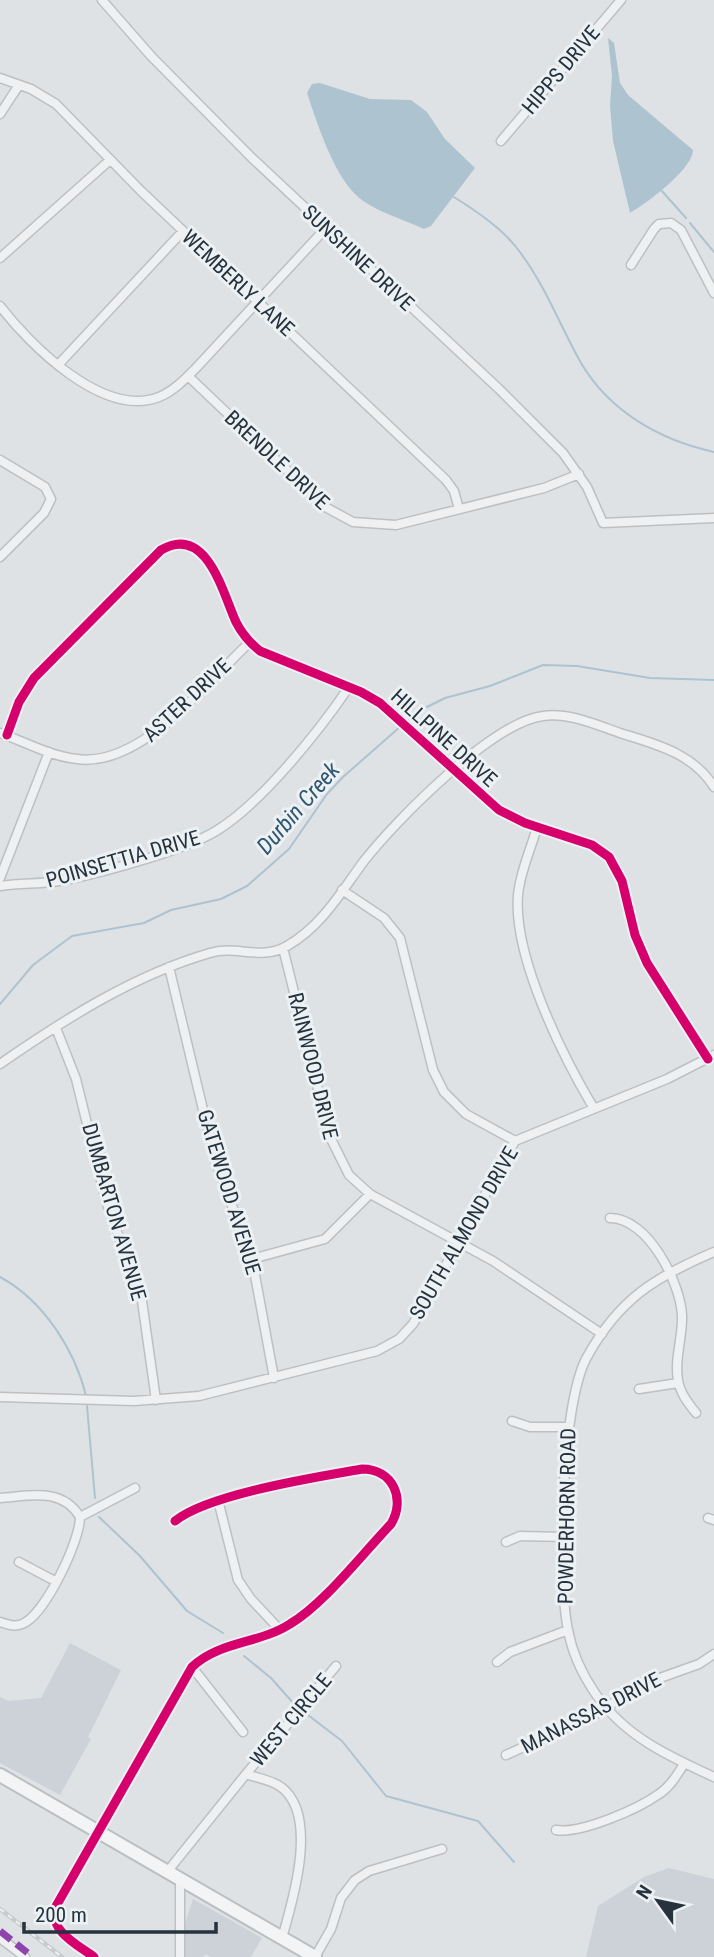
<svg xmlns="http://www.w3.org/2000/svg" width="714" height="1957" font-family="'Roboto Condensed',sans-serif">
<rect width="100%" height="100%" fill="#dfe2e5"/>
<!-- built -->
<path fill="#cdd2d8" d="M70,1643L121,1670L88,1737L91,1739L60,1795L0,1763V1697L9,1701L41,1698Z
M669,1868L714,1879V1957H586L598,1906L644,1877Z
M193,1899L262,1938L251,1957H211L205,1954L204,1957H183L184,1927Z"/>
<!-- water -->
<path fill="#adc3d0" d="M608,38L614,43L620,83L628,95L693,150C693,169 646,204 630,213L613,141L610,106L612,76Z
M320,83L370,99L411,100L427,112L445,139L475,168L431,226L424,229C403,219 373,211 356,195C333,173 317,123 307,93L312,84Z"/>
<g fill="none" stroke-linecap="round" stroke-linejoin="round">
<!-- stream -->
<path stroke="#adc3d0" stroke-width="2" d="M661,190L686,218
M454,197C476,211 500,227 516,247C544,282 559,324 581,363C610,412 660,440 714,452
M690,223L714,252
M405,723L419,711L445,698L490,686L543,665L577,666L650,678L714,680
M0,1004L33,965L72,936L144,923L171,910L221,899L247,886L289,849L327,794L343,777L401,726
M0,1277C43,1300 75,1350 86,1396
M87,1406L95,1498
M99,1517L140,1556L187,1611L223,1633
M244,1656L271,1678L295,1705
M304,1712L342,1741L386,1796L478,1821L514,1862"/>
<defs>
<path id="minor" d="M102,0L151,56L252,158L499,389L563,453L587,487L603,523L714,518
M0,78L31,89L56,104L141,191L446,480L454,491L459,509
M0,114L19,85
M501,141L621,0
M0,258L110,160
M631,265L654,229L659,224L671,223L681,230L714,293
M0,306C30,345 104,419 159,397C174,391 186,378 197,367L326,228
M58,365L183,231
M188,376L327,508L353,522L396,525L544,488L579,474
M0,460L45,487L51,499L44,513L0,557
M0,733C25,742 50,756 77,759C141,768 206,683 250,642
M7,735L19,702L34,678L161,550C207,523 223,594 236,622C242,634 250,643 260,651L361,692L380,703L499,810L525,823L592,845L609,857L622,881L635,935L647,963L708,1059
M537,827C531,849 520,872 518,895C513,956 562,1055 593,1107
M0,878L49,752
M0,886C18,883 35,884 53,882C92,876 183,851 216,831C261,804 319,731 349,687
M342,890L384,918L400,938L433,1070L444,1092L466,1114L515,1141
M283,948L330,1137L349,1175L370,1194L493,1261L602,1334
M169,967L215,1160L252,1259L274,1378
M56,1028L76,1079L106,1201L142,1301L156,1400
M0,1064C65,1019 134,975 210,953C236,945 262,961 287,946C322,926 341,892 364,861C396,820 493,722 543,716C568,712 597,725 620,733C655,744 693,753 714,787
M610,1218C648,1218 680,1282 682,1315C683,1337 674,1359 678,1380C680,1393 688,1403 696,1413
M714,1252C655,1277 619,1299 587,1357C561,1403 557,1576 568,1630C572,1652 582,1674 595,1693C624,1736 668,1756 714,1777
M252,1259L325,1239L370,1194
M639,1389L678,1383
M0,1397L134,1401L199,1396L377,1351L399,1339L413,1324L515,1141L667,1079L714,1055
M512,1421L530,1427H569
M0,1498C30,1496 62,1487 80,1517C80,1541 47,1609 26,1622C17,1628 9,1625 0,1622
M218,1500L238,1580L251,1599L280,1630
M80,1517L135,1488
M708,1518L714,1520
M506,1542L520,1536L564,1537
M19,1562L55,1581
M497,1662L510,1652L568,1630
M192,1667L243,1732
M506,1755L592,1716L646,1683L699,1664L714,1654
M246,1774L336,1666
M556,1830C581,1834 638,1809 659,1794C670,1787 677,1775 684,1764
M167,1872L246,1774C257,1778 272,1780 281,1787C319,1815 293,1900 282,1938
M0,1938L25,1957
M94,1957C78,1945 49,1931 55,1908L192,1667C219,1641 259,1644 290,1624C324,1604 363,1553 391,1524C406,1499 393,1469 362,1469C317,1477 208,1494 175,1521
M180,1957V1879
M315,1957L331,1929L341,1898L355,1880L369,1871L442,1849"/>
<path id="primary" d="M0,1775L315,1957"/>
</defs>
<!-- minor casing -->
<use href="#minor" stroke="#bdc0c3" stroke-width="11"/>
<!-- primary casing -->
<use href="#primary" stroke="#bbbfc2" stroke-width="16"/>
<!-- minor -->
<use href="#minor" stroke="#eef0f1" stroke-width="8"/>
<!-- primary -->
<use href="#primary" stroke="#f3f4f5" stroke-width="12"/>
<defs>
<path id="rail" d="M0,1909L62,1957"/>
</defs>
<!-- rail casing -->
<use href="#rail" stroke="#c8cacc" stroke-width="4.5"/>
<!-- rail -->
<use href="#rail" stroke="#ecf1f4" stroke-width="2" stroke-dasharray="5" stroke-linecap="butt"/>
<!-- quiet -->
<path stroke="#8e44ad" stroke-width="7" stroke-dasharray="14 7" stroke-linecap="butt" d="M0,1931L33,1957"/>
<defs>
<path id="cycleway" d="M7,735L19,702L34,678L161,550C207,523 223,594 236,622C242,634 250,643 260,651L361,692L380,703L499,810L525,823L592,845L609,857L622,881L635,935L647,963L708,1059
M94,1957C78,1945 49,1931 55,1908L192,1667C219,1641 259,1644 290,1624C324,1604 363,1553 391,1524C406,1499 393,1469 362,1469C317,1477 208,1494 175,1521"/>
</defs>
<!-- cycleway casing -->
<use href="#cycleway" stroke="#ecf1f4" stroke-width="13"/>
<!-- cycleway -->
<use href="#cycleway" stroke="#d6006c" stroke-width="9"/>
</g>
<g text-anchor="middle" stroke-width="6" stroke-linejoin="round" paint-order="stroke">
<!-- street labels -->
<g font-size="21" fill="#26323d" stroke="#ecf1f4">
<text transform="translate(561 70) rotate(-50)" y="7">HIPPS DRIVE</text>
<text transform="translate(358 258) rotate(43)" y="7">SUNSHINE DRIVE</text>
<text transform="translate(238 283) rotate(43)" y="7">WEMBERLY LANE</text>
<text transform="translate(277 460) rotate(43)" y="7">BRENDLE DRIVE</text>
<text transform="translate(187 700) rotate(-43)" y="7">ASTER DRIVE</text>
<text transform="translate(444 738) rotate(42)" y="7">HILLPINE DRIVE</text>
<text transform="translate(123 859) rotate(-16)" y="7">POINSETTIA DRIVE</text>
<text transform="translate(313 1066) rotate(76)" y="7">RAINWOOD DRIVE</text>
<text transform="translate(229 1192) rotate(73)" y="7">GATEWOOD AVENUE</text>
<text transform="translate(114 1212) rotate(74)" y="7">DUMBARTON AVENUE</text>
<text transform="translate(464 1233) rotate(-60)" y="7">SOUTH ALMOND DRIVE</text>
<text transform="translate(567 1516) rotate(-89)" y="7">POWDERHORN ROAD</text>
<text transform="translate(591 1713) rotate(-27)" y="7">MANASSAS DRIVE</text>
<text transform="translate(291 1720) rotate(-50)" y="7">WEST CIRCLE</text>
</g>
<!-- water labels -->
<g font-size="23" font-style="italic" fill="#315770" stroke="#ecf1f4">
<text transform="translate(298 808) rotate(-49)" y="8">Durbin Creek</text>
</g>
</g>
<!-- north arrow -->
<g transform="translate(658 1901) rotate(303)" stroke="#ecf1f4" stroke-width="5" paint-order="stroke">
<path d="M0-5L12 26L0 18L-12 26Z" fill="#26323d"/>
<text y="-10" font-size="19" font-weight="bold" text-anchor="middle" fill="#26323d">N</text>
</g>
<!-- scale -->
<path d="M24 1922v10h192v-10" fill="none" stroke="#26323d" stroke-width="3.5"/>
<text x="35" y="1922" font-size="21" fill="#26323d" stroke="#ecf1f4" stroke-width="5" paint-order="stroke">200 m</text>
</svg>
